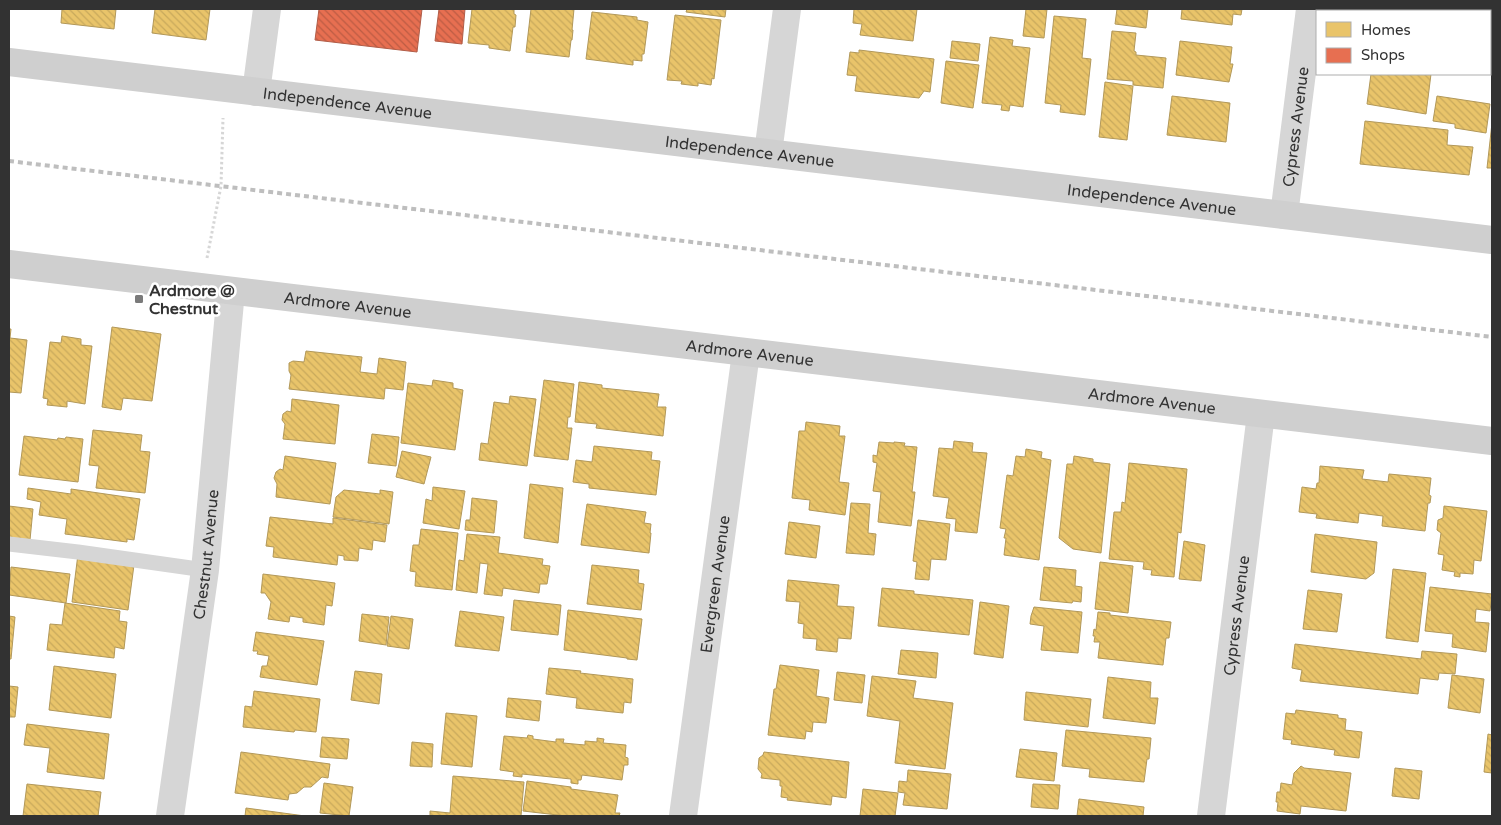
<svg xmlns="http://www.w3.org/2000/svg" width="1501" height="825" font-family="'Varela Round',sans-serif">
<defs>
<pattern id="homes-back-hatch" width="6" height="6" patternUnits="userSpaceOnUse" patternTransform="scale(1.25)"><rect width="6" height="6" fill="#e9c46a"/><path d="M-1 5l2 2M0 0l6 6M5-1l2 2" fill="none" stroke="#c8a95c"/></pattern>
<pattern id="shops-back-hatch" width="6" height="6" patternUnits="userSpaceOnUse" patternTransform="scale(1.25)"><rect width="6" height="6" fill="#e76f51"/><path d="M-1 5l2 2M0 0l6 6M5-1l2 2" fill="none" stroke="#bc5c44"/></pattern>
</defs>
<rect width="100%" height="100%" fill="#fff"/>
<!-- homes -->
<path fill="url(#homes-back-hatch)" stroke="#b29859" d="M62,9H116L114,29L61,23Z
M155,9H210L206,40L152,33Z
M472,9H514V14L516,15L515,27H513L510,51L489,48V45L468,43Z
M531,9H574L572,30H573L572,40H571L569,57L526,52Z
M687,9H726L725,17L686,12Z
M854,9H917L913,41L860,35L862,24L853,23Z
M1026,9H1047L1044,38L1023,36Z
M1117,9H1148L1146,28L1115,24Z
M1182,9H1242L1241,15L1233,14L1232,25L1181,19Z
M1379,9H1417L1438,11H1379Z
M592,12L637,17V20L648,22L644,54H642V61L633,60V65L586,59Z
M675,15L721,20L714,79L712,78L711,85L698,83V86L681,84L682,81L667,80Z
M1054,16L1086,19L1082,58L1091,59L1085,115L1060,112L1061,105L1045,103Z
M1112,31L1136,33L1134,51L1136,52V55L1166,58L1163,88L1133,85V81L1107,79Z
M990,37L1013,40L1012,46L1030,48L1023,107L1010,105L1009,111L1001,110L1002,105L982,103Z
M952,41L980,44L978,61L950,58Z
M1180,41L1232,47L1230,64H1233L1229,82L1176,75Z
M859,50L934,59L930,92L924,91L919,98L855,91L857,76L847,75L850,52L859,53Z
M946,61L979,65L973,108L941,103Z
M1371,74H1431L1426,114L1367,104Z
M1105,82L1133,86L1127,140L1099,137Z
M1172,96L1230,103L1226,142L1167,135Z
M1437,96L1490,104L1486,133L1455,128V124L1433,121Z
M1365,121L1448,130L1447,145L1473,147L1469,175L1360,164Z
M1492,123V168H1487Z
M112,327L161,334L152,401L123,398L121,410L102,407Z
M9,329H11L10,338L27,340L21,393L9,392V396Z
M62,336L81,339V345L92,346L85,404L67,401V407L47,405L48,399L43,398L50,342L61,343Z
M306,351L362,357L360,372L377,374L379,358L406,362L403,390L385,388L384,399L289,389L291,375L289,371V363L293,361L304,362Z
M433,380L453,383V388L463,390L455,450L401,443L408,383L432,386Z
M544,380L574,384L570,417H568L567,428H572L568,460L534,456Z
M579,382L602,385V388L659,394L657,407H666L663,436L596,428L597,424L575,422Z
M510,396L536,399L527,466L479,460L481,443L488,444L494,402L509,404Z
M292,399L339,405L335,444L283,439L285,424L282,420L283,414L287,411L291,412Z
M806,422L840,426L839,436H845L839,482L849,483L845,515L809,510L810,500L792,498L799,431H805Z
M93,430L142,435L140,451L150,452L145,493L96,488L99,466L89,465Z
M372,434L399,437L396,466L368,463Z
M24,436L57,440L58,438L65,439L66,437L83,439L78,482L19,475Z
M954,441L973,443L972,452L987,453L977,533L955,531L956,519L946,518L949,498L933,496L939,448L953,449Z
M879,442L894,443V442L905,443L904,446L917,447L912,492H915L911,526L878,522L881,492L873,491L877,463L873,462V455L877,456Z
M594,446L652,452L651,460L660,461L656,495L589,488V484L573,482L576,460L592,462Z
M1026,449L1042,452L1041,458L1051,460L1039,560L1004,555L1006,538H1004L1006,529L1000,528L1007,475L1013,476L1016,456L1025,457Z
M402,451L431,457L424,484L396,477Z
M285,456L336,463L330,504L276,497L277,484L274,478L276,472L280,469L283,470Z
M1074,456L1093,459V462L1110,464L1101,553L1073,549L1059,538L1067,464H1073Z
M1129,463L1187,469L1181,533L1178,532L1174,577L1151,575L1152,570L1143,569L1144,562L1109,559L1114,512H1121L1122,502L1125,503Z
M1320,466L1364,470L1362,479L1388,482L1389,474L1431,478L1429,495L1431,496L1430,503H1428L1425,531L1382,526L1383,516L1359,513L1358,523L1316,518L1317,514L1299,512L1302,487L1316,489L1317,483H1319Z
M530,484L563,488L558,543L524,538Z
M433,487L465,491L459,529L423,523L426,499L432,501Z
M28,488L71,494V489L140,499L134,540L127,539V542L65,534L67,519L39,515L41,502L27,499Z
M344,490L380,494V490L393,492L389,524L333,517L336,497Z
M472,498L497,501L494,533L465,530L466,520H470Z
M851,503L870,504L868,533L876,534L874,555L846,553Z
M587,504L646,512L644,523L651,524L650,533H651L649,553L581,545Z
M9,506L33,509L30,540L9,538Z
M1444,506L1487,511L1481,561L1474,560L1473,574L1460,573V577L1454,576L1455,572L1442,570L1444,555L1438,554L1441,533L1437,530L1438,520L1443,518Z
M270,517L333,524V518L387,525L385,542L373,540L372,550L359,548L358,561L344,560V556L338,555L337,565L273,557L274,547L266,546Z
M918,520L950,524L946,560L931,559L929,580L915,579L917,562L913,561Z
M789,522L820,526L816,558L785,554Z
M421,529L458,533L452,590L415,586L416,572L410,571L413,545H419Z
M467,534L500,537L498,553L543,559L542,565L550,566L547,584H540L539,593L503,588L502,596L484,594L488,564L480,563L477,593L456,590L459,560L464,561Z
M1315,534L1377,542L1374,573L1366,579L1311,572Z
M1184,541L1205,545L1201,581L1179,579Z
M78,554L134,565L128,610L72,602Z
M1100,562L1133,566L1128,613L1095,609Z
M592,565L639,570L638,583L644,584L641,610L587,604Z
M11,567L70,574L66,603L9,595Z
M1044,567L1076,570L1075,586L1082,587L1081,602L1073,601L1072,603L1040,600Z
M1393,569L1426,573L1418,642L1386,638Z
M263,574L335,583L332,606L326,605L324,625L303,622V618L290,616L289,622L268,619L271,602L265,593H261Z
M788,580L839,585L837,606L854,607L851,639L838,638L837,652L816,650L817,639L803,638L804,624L798,623L800,602L786,601Z
M1430,587L1492,594L1490,611L1476,609L1475,622L1489,623L1486,652L1452,647L1453,634L1425,631Z
M882,588L914,591V594L973,600L969,635L878,626Z
M1308,590L1342,594L1337,632L1303,629Z
M514,600L561,605L558,635L511,630Z
M980,602L1009,606L1003,658L974,654Z
M65,603L120,611L119,621L127,622L124,649L115,647L114,658L47,650L50,624L62,625Z
M1034,607L1082,612L1078,653L1041,650L1044,626L1030,624L1031,616Z
M568,610L642,619L637,660L627,659V658L564,650Z
M460,611L504,617L499,651L455,646Z
M1098,612L1110,613V615L1171,622L1169,638H1166L1163,665L1098,658L1100,642H1094L1095,636H1093L1094,629L1096,630Z
M362,614L389,617L386,645L359,641Z
M9,616L15,617L11,659H9Z
M391,616L413,619L409,649L387,646Z
M256,632L324,641L317,685L260,677L262,666H267L269,656L257,654L258,651H253Z
M1295,644L1421,659L1422,651L1457,654L1455,674L1439,673L1438,680L1420,678L1418,694L1300,681L1302,670L1292,668Z
M901,650L938,653L936,678L898,674Z
M780,665L819,670L816,696L829,698L826,723L813,722L812,732L806,731L805,739L768,735L774,689H776Z
M54,666L116,674L111,718L49,710Z
M549,668L581,671L580,673L633,679L631,703L624,702L623,713L576,708L577,698L546,694Z
M355,671L382,674L379,704L351,700Z
M837,672L865,675L862,703L834,700Z
M1452,675L1484,679L1480,713L1448,708Z
M872,676L916,681L913,698L953,703L945,769L895,763L900,721L867,716Z
M1108,677L1151,682L1150,698H1158L1155,724L1103,718Z
M9,686L18,687L15,717H9Z
M254,691L320,699L316,732L295,730L294,732L243,727L245,706L252,707Z
M1026,692L1091,699L1088,727L1024,720Z
M508,698L541,701L539,721L506,717Z
M1296,710L1338,715V718L1346,719L1345,730L1362,732L1359,758L1334,755L1335,750L1291,744L1292,740L1283,739L1286,713L1295,714Z
M446,713L477,716L472,767L441,764Z
M27,724L109,734L104,779L47,772L50,748L24,745Z
M1066,730L1151,738L1149,759H1147L1144,782L1089,777L1090,769L1062,766Z
M1488,734L1492,735V773L1484,772Z
M528,735L533,736V739L556,742V739H564L563,743L585,745V741L597,742V738L604,739L603,743L626,745L625,757L628,758V765H624L622,780L582,775L581,780H578V784L571,783V779L522,774V777L513,776L514,772L500,770L504,736L527,738Z
M322,737L349,739L347,759L320,757Z
M412,742L433,744L432,767L410,766Z
M1020,749L1057,753L1054,781L1016,777Z
M241,752L330,764L328,778L322,777L311,787H304L297,793L289,794L288,800L235,793Z
M764,752L849,762L846,798L832,796L831,805L787,800L788,798L781,797L782,786H780V780L761,778L762,774L758,769L759,758L763,755Z
M1301,766L1304,768L1351,773L1346,811L1301,806L1300,814L1277,811L1278,802H1276L1277,792H1280L1281,783L1292,785L1294,773Z
M1395,768L1422,771L1419,799L1392,796Z
M908,770L951,774L947,809L903,805L905,793L898,792L899,781L907,782Z
M453,776L524,782L521,816H430V811L450,813Z
M527,781L571,787V789L618,795L615,813H620L619,816H566L523,811Z
M324,783L353,787L349,816L320,813Z
M27,784L101,792L98,816H23Z
M1033,784L1060,785L1058,809L1031,807Z
M863,789L898,793L895,816H860Z
M1079,799L1144,807L1143,816H1077Z
M246,808L305,816H245Z"/>
<!-- shops -->
<path fill="url(#shops-back-hatch)" stroke="#b15d48" d="M319,9H422L417,52L315,40Z
M439,9H465L462,44L435,41Z"/>
<g fill="none" stroke-linecap="round" stroke-linejoin="round">
<!-- path -->
<path stroke="#d6d6d6" stroke-width="3" stroke-dasharray="2.5 2.5" stroke-linecap="butt" d="M207,258L221,186L223,118"/>
<!-- lane -->
<path stroke="#d6d6d6" stroke-width="15" d="M9,544L78,552L205,570"/>
<!-- street -->
<g stroke="#d6d6d6" stroke-width="28">
<path d="M256,92L267,9"/>
<path d="M768,153L787,9"/>
<path id="s1" d="M1284,215L1310,9"/>
<path id="s2" d="M170,816L205,570L231,291"/>
<path id="s3" d="M683,816L746,353"/>
<path id="s4" d="M1211,816L1261,414"/>
</g>
<!-- secondary -->
<g stroke="#cfcfcf" stroke-width="28">
<path id="s5" d="M9,62L1492,240"/>
<path id="s6" d="M9,264L1492,441"/>
</g>
<!-- rail -->
<path stroke="#bebebe" stroke-width="4" stroke-dasharray="5 4" stroke-linecap="butt" d="M9,161L1492,337"/>
</g>
<!-- markers -->
<rect fill="#7a7a7a" stroke="#fff" stroke-width="2" x="134" y="294" width="10" height="10" rx="2.5"/>
<g text-anchor="middle" stroke-width="5" stroke-linejoin="round" paint-order="stroke">
<!-- street labels -->
<g font-size="16" fill="#323232" stroke="#fff">
<text dy="6" stroke="none"><textPath href="#s5" startOffset="341">Independence Avenue</textPath></text>
<text dy="6" stroke="none"><textPath href="#s1" startOffset="89">Cypress Avenue</textPath></text>
<text dy="6" stroke="none"><textPath href="#s5" startOffset="746">Independence Avenue</textPath></text>
<text dy="6" stroke="none"><textPath href="#s5" startOffset="1151">Independence Avenue</textPath></text>
<text dy="6" stroke="none"><textPath href="#s6" startOffset="341">Ardmore Avenue</textPath></text>
<text dy="6" stroke="none"><textPath href="#s6" startOffset="746">Ardmore Avenue</textPath></text>
<text dy="6" stroke="none"><textPath href="#s6" startOffset="1151">Ardmore Avenue</textPath></text>
<text dy="6" stroke="none"><textPath href="#s2" startOffset="264">Chestnut Avenue</textPath></text>
<text dy="6" stroke="none"><textPath href="#s3" startOffset="234">Evergreen Avenue</textPath></text>
<text dy="6" stroke="none"><textPath href="#s4" startOffset="202">Cypress Avenue</textPath></text>
</g>
<!-- poi labels -->
<g font-size="16" font-weight="bold" fill="#323232" stroke="#fff" text-anchor="start">
<text x="149" y="296">Ardmore @<tspan x="149" dy="18">Chestnut</tspan></text>
</g>
</g>
<!-- border -->
<rect width="1501" height="825" fill="none" stroke="#323232" stroke-width="20"/>
<!-- legend -->
<rect x="1316" y="10" width="175" height="65" fill="#ffffff" stroke="#adadad"/>
<rect x="1326" y="22" width="25" height="15" fill="#e9c46a" stroke="#adadad"/>
<text x="1361" y="35" font-size="15" fill="#323232">Homes</text>
<rect x="1326" y="48" width="25" height="15" fill="#e76f51" stroke="#adadad"/>
<text x="1361" y="60" font-size="15" fill="#323232">Shops</text>
</svg>
